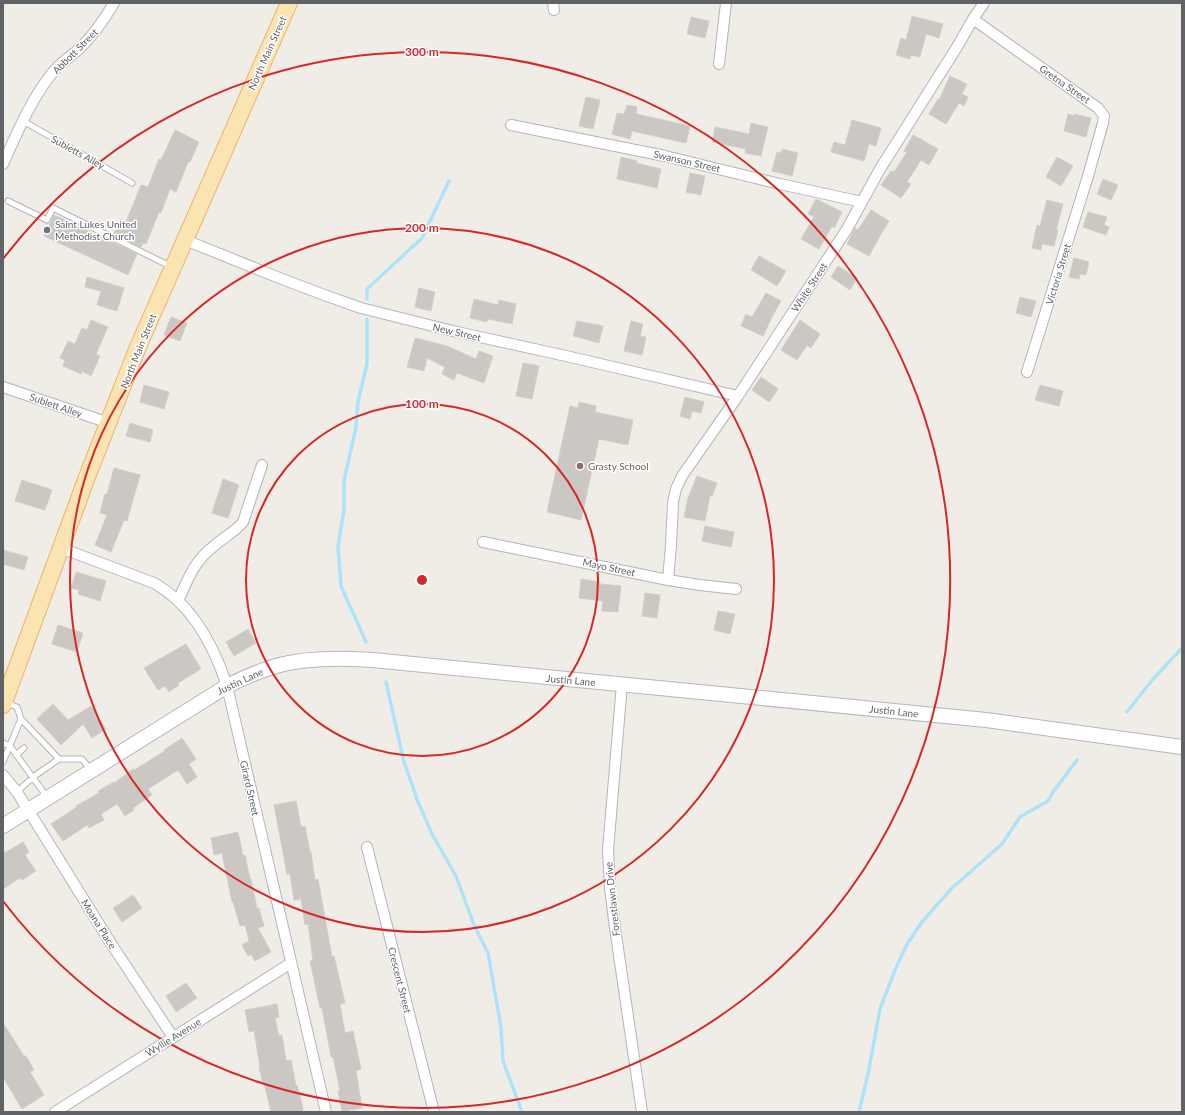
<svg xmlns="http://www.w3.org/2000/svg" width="1185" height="1115" font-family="Lato,sans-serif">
<rect width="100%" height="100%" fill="#f0ede7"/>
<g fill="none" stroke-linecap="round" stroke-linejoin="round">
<!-- stream -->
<path stroke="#ade3fa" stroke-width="3.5" d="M367,299V289L422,238L449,181
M366,642L341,586L338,547L344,509V481L356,427L358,401L367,364V319
M386,682L404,762L418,802L432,834L456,876L474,925L488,953L501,1027L503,1061L522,1112
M1127,712L1153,679L1182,648
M859,1112L869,1069L880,1009L895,970L907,944L922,922L951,889L1002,844L1020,817L1048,801L1053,792L1077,760"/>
</g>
<!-- building -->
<path fill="#cbc8c4" stroke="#d4cec6" d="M912,16L943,24L939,38L926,34L920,57L911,55L910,59L896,55L901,38L906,40Z
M691,17L709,21L705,38L687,34Z
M950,76L967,84L962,94L968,97L964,106L959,103L946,124L929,114L938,99L939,100Z
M586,97L600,100L593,129L579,126Z
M627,105L637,107L636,114L690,126L686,143L632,131L630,139L612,134L617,113L624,114Z
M1068,114L1074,116V114L1091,118L1086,137L1064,131Z
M852,120L881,128L876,146L869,144L864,161L831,152L834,142L845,145Z
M751,123L768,127L761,156L745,153L746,149L712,142L715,127L749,134Z
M175,130L199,142L190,162H188L176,192L170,189L161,213L159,212L146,244L143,243L141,247L114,234L120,219L126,222L141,185L148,187L159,159L161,160Z
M913,135L938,149L929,165L921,160L907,182L911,184L901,198L881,185L891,171L894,172L907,152L904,151Z
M782,149L798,153L792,176L772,171L777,152L781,153Z
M621,157L637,161L636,163L661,169L657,188L617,179Z
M1057,157L1073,166L1061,186L1046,177Z
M690,173L705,176L701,195L686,192Z
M1103,179L1118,185L1111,200L1097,194Z
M816,199L842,212L834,228L832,226L819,249L801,239L814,217L808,214Z
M1047,200L1063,204L1056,230H1058L1054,246L1042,244L1041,250L1032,248L1037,225L1040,226Z
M871,210L889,221L880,236L869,256L847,244L855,228L858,230Z
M1088,212L1107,217L1104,225L1109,227L1106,235L1083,227Z
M54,215L137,254L128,275L44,236Z
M759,256L786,271L777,286L751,270Z
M1074,258L1089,262L1086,275L1080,274L1079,279L1069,277Z
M838,266L857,278L850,290L831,277Z
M87,277L124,288L117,311L97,305L101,291L85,287Z
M419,288L435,292L431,311L415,307Z
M766,293L781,301L773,315L763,336L741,326L746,314L752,317Z
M1020,297L1036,301L1031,317L1016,313Z
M474,299L498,305L499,300L516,304L512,324L488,319L487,322L470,318Z
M171,317L187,323L180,341L164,335Z
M91,320L108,327L96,354L100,356L91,376L82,371L81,374L63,366L65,360L60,358L68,341L75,344L82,328L87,330Z
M800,320L820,334L811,348L807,345L797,360L781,350Z
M577,321L603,326L599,343L573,336Z
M631,321L643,324L640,336L646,337L642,355L624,351Z
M415,338L447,346L476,359L479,351L493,356L484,383L457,373L454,380L442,374L445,367L427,358L424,371L407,367Z
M523,363L539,366L532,399L516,396Z
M761,377L778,389L769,402L752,390Z
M144,385L169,392L164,409L140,402Z
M1040,385L1063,391L1059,406L1035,400Z
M685,397L704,402L701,413L692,411L690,419L680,416Z
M579,402L596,406L595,412L633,420L628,445L599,439L581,520L547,512L570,406L578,408Z
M130,423L153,430L150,442L126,436Z
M114,468L140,475L127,521L124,520L111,552L95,545L107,515L100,513L105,494H107Z
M697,476L717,483L712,496H710L705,521L684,517L688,498Z
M223,479L239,485L228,518L212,513Z
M22,480L52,490L45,510L15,501Z
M705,526L734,532L731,547L702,541Z
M3,550L28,557L24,570L3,564Z
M76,572L106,581L100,601L78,594L79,590L71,588Z
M581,579L600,582V584L621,586L618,612L602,611L603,601L579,598Z
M645,593L660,595L657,618L642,616Z
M718,611L735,614L730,634L714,630Z
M58,625L83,633L77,652L52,644Z
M248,629L256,643L234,656L226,642Z
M186,644L201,669L178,683L179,685L169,692L165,686L158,690L144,668Z
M53,704L68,720L91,706L106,729L92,738L83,724L61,745L37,719Z
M182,738L196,759L189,764L197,777L187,784L178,770L148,789L152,795L133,808L134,810L125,816L117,804L101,814L104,820L89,828L87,825L63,841L51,824L77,807L76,806L99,793L98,791L114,782V783L133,769L134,770L165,751L164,750Z
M296,801L301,827L305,826L310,852H311L315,880L318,879L332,957L334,956L345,1003L340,1004L345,1033L353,1031L361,1069L356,1071L362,1108L342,1111L338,1091H340L333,1057H331L322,1008H320L310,961H313L308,924L305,925L301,899L294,900L290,874H287L274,805Z
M238,832L243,856L245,855L250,879H251L257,908H259L264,926L258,928L271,952L255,961L251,954L248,956L242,945L249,941L245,925L240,926L233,902H232L222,853L214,855L211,838Z
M23,842L29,852L25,855L36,871L22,880L20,878L3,889V852H6Z
M133,895L142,908L122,922L113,908Z
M186,983L197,998L176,1012L166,996Z
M277,1004L279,1017L275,1018L279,1036L282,1035L286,1061L291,1060L296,1086L297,1085L302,1104L303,1112H271L264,1083L263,1084L259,1067H260L254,1031L249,1032L245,1010Z
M3,1023L24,1056H26L34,1070L30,1072L44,1095L22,1109L3,1077Z"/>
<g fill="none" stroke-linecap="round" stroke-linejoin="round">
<defs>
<path id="lane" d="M23,121L132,183
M8,201L47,220L53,208L170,266
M6,703L17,707L21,719L59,759H82L91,770
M3,743L10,746L47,797
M16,755L24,748
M3,762L21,719
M17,792L33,777L59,759"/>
<path id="street" d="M553,3L554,10
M973,19L1098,108L1104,116L1103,123L1088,176L1027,372
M719,64L726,3
M511,125L665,156L780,184L862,202
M3,164C17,133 31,99 53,72C60,63 70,57 79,49C93,36 104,20 114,3
M185,240L282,279L327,296L361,308L457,332L566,356L738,396
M3,387L109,423
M483,542L668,580L700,585L736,589
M61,548L154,583C192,604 214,646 227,686L326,1112
M668,580L671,545L673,502L676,489L682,476L738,396L847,229L880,169L957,47L973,19L984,3
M178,601C188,579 194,561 214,546C224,537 235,532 243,522L262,465
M622,684L608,850L610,888L615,928L642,1112
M3,775L17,792L112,945L173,1037
M367,847L434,1112
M55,1112L291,963"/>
<path id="secondary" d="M3,826L227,686C243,678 259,671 276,666C312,656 356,658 393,662L986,720L1182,747"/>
<path id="primary" d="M3,705L87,477L138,347L289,3"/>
</defs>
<!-- lane casing -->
<use href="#lane" stroke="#b2b5b8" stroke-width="7"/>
<!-- street casing -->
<use href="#street" stroke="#b2b5b8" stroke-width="12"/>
<!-- secondary casing -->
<use href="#secondary" stroke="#b3b7bb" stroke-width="16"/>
<!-- primary casing -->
<use href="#primary" stroke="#e9b367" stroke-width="18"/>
<!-- lane -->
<use href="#lane" stroke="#fff" stroke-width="5"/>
<!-- street -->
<use href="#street" stroke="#fff" stroke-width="10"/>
<!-- secondary -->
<use href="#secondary" stroke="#fff" stroke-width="14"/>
<!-- primary -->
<use href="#primary" stroke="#fae5b2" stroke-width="16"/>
</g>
<!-- distance rings -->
<g fill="none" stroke="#d62828" stroke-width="2">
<circle cx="422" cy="580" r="176"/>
<circle cx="422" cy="580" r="352"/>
<path d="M3 259A528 528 0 1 1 3 901"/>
</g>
<!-- markers -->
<circle fill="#6b7280" stroke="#fff" stroke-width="1.5" cx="47" cy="230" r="4"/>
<circle fill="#8d6e63" stroke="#fff" stroke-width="1.5" cx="580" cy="466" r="4"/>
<g text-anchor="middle" stroke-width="3" stroke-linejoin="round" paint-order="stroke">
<!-- street labels -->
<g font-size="10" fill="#5f6366" stroke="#fff">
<text transform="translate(75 51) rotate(-45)" y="4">Abbott Street</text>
<text transform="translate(267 53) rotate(-66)" y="4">North Main Street</text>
<text transform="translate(1065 84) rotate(35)" y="4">Gretna Street</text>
<text transform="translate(78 152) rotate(29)" y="4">Subletts Alley</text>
<text transform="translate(687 161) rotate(13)" y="4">Swanson Street</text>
<text transform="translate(1058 274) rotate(-73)" y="4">Victoria Street</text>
<text transform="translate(809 287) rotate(-57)" y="4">White Street</text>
<text transform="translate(457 332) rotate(13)" y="4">New Street</text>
<text transform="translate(138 351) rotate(-68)" y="4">North Main Street</text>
<text transform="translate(56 405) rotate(19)" y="4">Sublett Alley</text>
<text transform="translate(609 567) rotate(12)" y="4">Mayo Street</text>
<text transform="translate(571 680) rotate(5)" y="4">Justin Lane</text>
<text transform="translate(240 681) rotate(-25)" y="4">Justin Lane</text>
<text transform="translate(894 711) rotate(6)" y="4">Justin Lane</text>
<text transform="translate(250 788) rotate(77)" y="4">Girard Street</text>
<text transform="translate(612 899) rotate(-96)" y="4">Forestlawn Drive</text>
<text transform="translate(99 924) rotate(58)" y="4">Moana Place</text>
<text transform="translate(400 980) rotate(76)" y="4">Crescent Street</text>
<text transform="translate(173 1037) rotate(-32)" y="4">Wyllie Avenue</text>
</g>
<!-- worship labels -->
<g font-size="10" fill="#5b616d" stroke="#fff" text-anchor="start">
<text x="55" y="228">Saint Lukes United<tspan x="55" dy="12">Methodist Church</tspan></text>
</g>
<!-- education labels -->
<g font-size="10" fill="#785e54" stroke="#fff" text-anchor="start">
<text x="588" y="470">Grasty School</text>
</g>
</g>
<circle cx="422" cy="580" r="6" fill="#d62828" stroke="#fff" stroke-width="2"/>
<g font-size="12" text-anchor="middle" font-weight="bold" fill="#d62828" stroke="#fff" stroke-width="3" stroke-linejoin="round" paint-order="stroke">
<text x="422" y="56">300 m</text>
<text x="422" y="232">200 m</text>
<text x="422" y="408">100 m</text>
</g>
<!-- border -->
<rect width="1185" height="1115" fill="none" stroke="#5f6366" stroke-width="8"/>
</svg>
